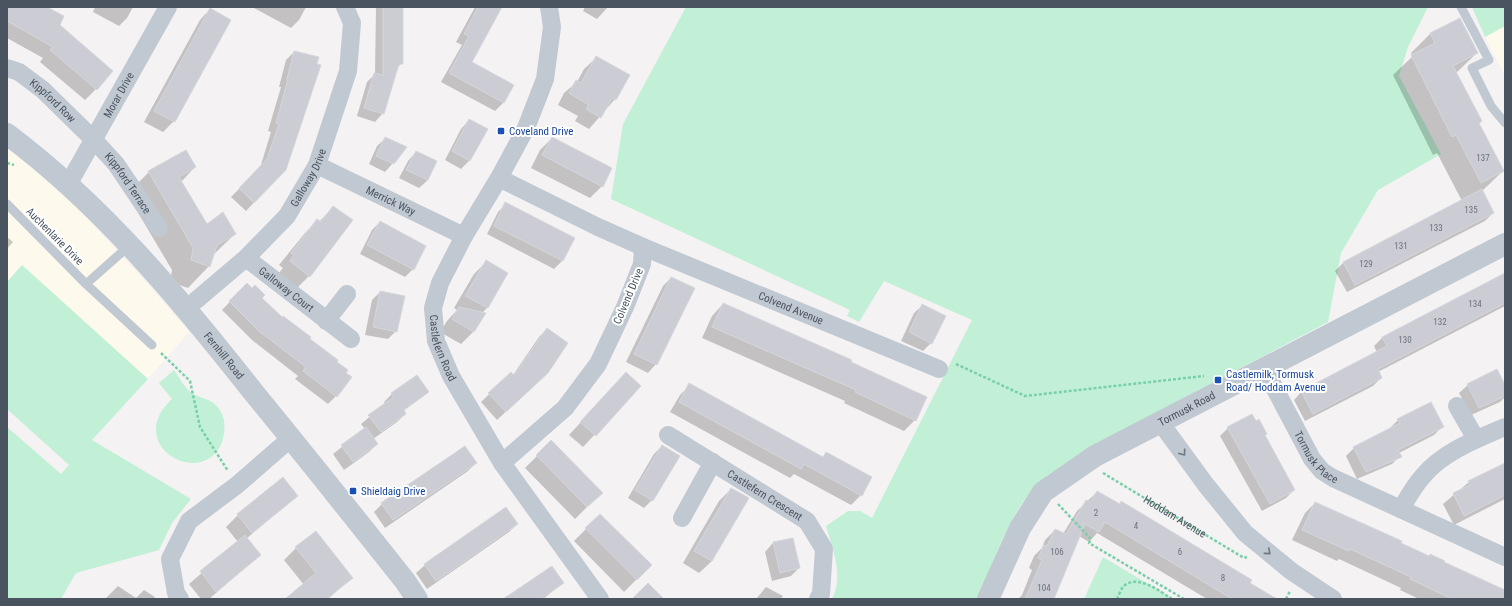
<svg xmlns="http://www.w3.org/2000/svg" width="1512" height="606" font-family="'Roboto Condensed',sans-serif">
<rect width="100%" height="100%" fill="#f4f2f2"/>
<!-- commercial -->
<path fill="#fdf9ed" d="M1505,26V76L1485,37Z
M7,148L59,188L147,283L189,332L148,379L22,265L7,282Z"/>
<!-- green -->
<path fill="#c1f0d6" d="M686,7H1428L1408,47L1399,76L1441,154L1378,190L1341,253L1328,322L1087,449C1068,461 1036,483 1023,502C1003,531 992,566 978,599H832C844,576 833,550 826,526L848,511H860L872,518L972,320L884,281L859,322L847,316L850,310L611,199L623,124Z
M1472,7H1505V26L1485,37Z
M22,265L148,379L92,440L191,499L172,523L159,550L76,573L61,599H7V427L61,474L69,465L7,409V282Z
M174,370C179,377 186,390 193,394C204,400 213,398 221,412C226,421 225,432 222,442C203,491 122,445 172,399L159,383Z
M1103,557L1174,599H1084Z"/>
<!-- shadow -->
<path fill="#0003" d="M7,7H45L58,25L96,89L85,100L40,62L43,58L7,38Z
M95,7H133L127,18L119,26L93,12Z
M252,7H306L299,20L291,28Z
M376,7H402V63L397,68L383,113L375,122L357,116L367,82L375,74Z
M475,7H501L470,63L512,86L503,103L495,111L441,82L462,45L456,42Z
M585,7H608L597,19L583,11Z
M210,9L229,20L174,121L163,132L144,122L200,20Z
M1459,19L1477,53L1456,73L1481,121L1478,124L1503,171L1482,191L1493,213L1485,221L1347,292L1335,271L1343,263L1462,201L1437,153L1433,155L1393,75L1413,56L1411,53L1430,34Z
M294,52L285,170L246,211L231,197L260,168L271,132L268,131L281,87H279L286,60Z
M596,58L615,99L589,129L575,121L578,116L558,105L564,93L577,82L584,69Z
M469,120V161L461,169L445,160L461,129Z
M386,138L393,163L385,172L369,164L377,146Z
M552,138L602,186L590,198L531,168L540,150Z
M185,151L195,167L181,182L207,225L235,234L213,255L209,266L188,288L170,282L172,270L127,194L149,172Z
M416,152L428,180L419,188L399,178L408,161Z
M506,204L573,238L562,261L554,269L487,234L498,212Z
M333,207L309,276L297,288L278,274L283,268L279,265L305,233L317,221L319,222Z
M380,222L413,269L405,277L360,254L372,230Z
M7,237L13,242L7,249Z
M486,262L487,308L482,313H484L473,332L461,344L440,332L447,321L457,310L454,308L474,274Z
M1505,274V306L1378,372L1381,378L1373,386L1305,421L1294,400L1302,391L1377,352L1374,346L1382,338Z
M671,278L656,364L648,373L626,362L663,286Z
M247,284L282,319L308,339L336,396L328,404L295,379L298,376L252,340L222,310Z
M380,292L396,331L388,339L365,335L372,300Z
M723,304L850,362L915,420L904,431L844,403L845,401L702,338L712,316Z
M923,305L931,343L923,351L901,341L914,313Z
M547,329L538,381L497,420L481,402L511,373L513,375L539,337Z
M626,373L640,386L583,447L569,435Z
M690,385L822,458L826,454L861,495L851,505L794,474L790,478L670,412L680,395Z
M1468,385L1505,388V397L1500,402L1471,415L1459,393Z
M428,392L403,411L405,414L397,422L373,439L377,444L369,452L344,470L333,454L365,429L361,424L385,404L384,402L392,394Z
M1398,420L1442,427L1434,435L1399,453L1400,456L1392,464L1357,479L1346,456L1354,448L1390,429V428Z
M1228,428L1264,435L1294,490L1286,498L1262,511L1220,436Z
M551,442L601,493L575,519L525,468Z
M662,446L652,500L644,508L628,498L654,454Z
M476,463L468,471L385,528L374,512L382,504Z
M1505,464V499L1454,525L1443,504L1469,482Z
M731,489L748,498L712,561L699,573L683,563L719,501Z
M1097,492L1119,505L1121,502L1249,583L1270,599H1207L1097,533L1089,542L1079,536L1052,599H1018L1022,595L1032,570L1029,568L1034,556L1042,548L1045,540L1055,530L1063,534L1077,511Z
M297,496L246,539L260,555L209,599H201L189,584L238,542L226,527L238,515Z
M1315,503L1505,592L1504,599H1419L1400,590L1401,588L1339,559L1337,561L1292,540L1305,513Z
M506,508L517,524L509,532L427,589L416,573L425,565Z
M600,515L651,565L624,592L574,541Z
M792,539L799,568L791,576L772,581L765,552L773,543Z
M296,548L351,578L328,599H286L304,585L284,560Z
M563,583L543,599H505Z
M118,586L136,598L144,590L155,597L153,599H105Z
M766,587L783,596L781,599H756Z"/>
<!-- building -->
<path fill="#cccdd4" stroke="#d6d7dd" d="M7,7H47L64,16L60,25L113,71L97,90L50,50L53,47L7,21Z
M383,7H403V64H399L384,114L364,108L374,73L383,75Z
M478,7H502L472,62L514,85L504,103L449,73L469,36L464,34Z
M210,8L231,20L175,122L154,111Z
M1460,18L1478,53L1453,66L1482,121L1479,123L1504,171L1481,183L1456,135L1452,137L1411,55L1435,43L1430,33Z
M294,51L319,57L317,64L321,65L286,170L254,203L239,188L267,159L279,124L276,123L288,79H287Z
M596,56L630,75L616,100L612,98L601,118L586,109L589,105L569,93L576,80L581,83Z
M469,119L488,129L470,161L452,151Z
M385,137L407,147L394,164L376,156Z
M552,137L612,168L603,187L542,155Z
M186,150L196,167L179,177L207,224L223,212L236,234L217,245L210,267L191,260L193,248L148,171Z
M416,151L437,161L428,180L406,170Z
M1482,189L1494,213L1355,285L1343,262Z
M505,202L575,238L563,261L494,226Z
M333,206L353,220L310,277L290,261L294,255L291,253L317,219L321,222Z
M380,221L426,246L414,270L367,245Z
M486,260L508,273L488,308L465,296Z
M1505,273V303L1378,369L1382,378L1313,414L1301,391L1387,346L1382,337Z
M671,277L695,288L657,365L634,354Z
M247,283L252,288L255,285L265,295L262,298L282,317L283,316L311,337L310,339L338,360L337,362L348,370L346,373L352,377L337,397L303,371L306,367L260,332L229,301Z
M380,291L405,296L397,332L373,327Z
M723,303L852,360L851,362L927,397L916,421L855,392L856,390L712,327Z
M922,304L946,316L932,344L909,332Z
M459,307L486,313L474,332L452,319Z
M547,328L568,343L548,373L506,412L488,393L511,372L514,375Z
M1497,369L1505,385V396L1479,408L1467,384Z
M626,372L641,386L596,436L580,422Z
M417,375L429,392L404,410L406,414L381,432L368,415L394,397L391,393Z
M689,383L823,457L826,452L872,477L862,496L804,464L801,469L679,402Z
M1431,402L1444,427L1398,450L1402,457L1366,472L1353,447L1400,423L1397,419Z
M1252,414L1256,421L1259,419L1267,434L1265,435L1295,490L1270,504L1227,427Z
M366,427L378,444L353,462L341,445Z
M551,440L603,493L587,507L536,455Z
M662,445L680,456L653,501L635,490Z
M465,446L477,463L393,520L381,503Z
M1505,463V495L1464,516L1453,493L1470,485L1468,481Z
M283,477L298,496L252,533L237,514Z
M731,488L749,498L712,561L694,551Z
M1097,491L1120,504L1121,501L1252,580L1250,583L1277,599H1232L1105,522L1099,532L1085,524L1054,599H1025L1042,560L1038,558L1044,545L1047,546L1055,529L1066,534L1086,500L1090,502Z
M1315,502L1402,541L1401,543L1429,556L1430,554L1445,561L1444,562L1505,590V599H1452L1410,579L1411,577L1350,549L1349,551L1302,530Z
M506,507L518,524L436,581L424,564Z
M600,514L652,565L637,580L585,528Z
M316,531L353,578L326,599H285L316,573L295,547Z
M245,535L261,555L216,592L200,571Z
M793,538L800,568L780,573L773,542Z
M552,566L564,583L540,599H503Z
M648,583L664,599H632Z"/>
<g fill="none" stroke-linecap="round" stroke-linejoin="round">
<!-- path -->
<g stroke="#79cfa8" stroke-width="2.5" stroke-dasharray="3 2" stroke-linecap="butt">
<path d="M7,163L14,165"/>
<path d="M161,353L190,381L200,427L228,471"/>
<path d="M956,364L1025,396L1204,376"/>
<path id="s1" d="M1103,473L1244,558L1247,557"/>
<path d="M1058,504L1091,539L1089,543L1184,599"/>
<path d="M1117,599C1119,595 1121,588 1125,585C1140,575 1159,591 1172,599"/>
<path d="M1286,599L1290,591"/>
</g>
<!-- service -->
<path stroke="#c0c8d1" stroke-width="9" d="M1461,7L1489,60L1472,68L1491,106L1505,123
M7,204L86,284L152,345
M86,284L130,245"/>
<!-- minor -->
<g stroke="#c0c8d1" stroke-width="18">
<path id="s2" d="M549,7L552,27L545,79L526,128L499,178L464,236L440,283L433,308L436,341L451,376L502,463L600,599"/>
<path id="s3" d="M7,68L19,72L43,90L94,140L116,164L159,228"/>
<path id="s4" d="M317,165L464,236"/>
<path d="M499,178L598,227L643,247L642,264L625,307L598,364L565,408L502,463"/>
<path id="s5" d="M69,183L168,7"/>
<path id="s6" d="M643,247L939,369"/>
<path id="s7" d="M246,258L351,339"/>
<path id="s8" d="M187,308L246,258L287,216L317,165L348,71L352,23L345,7"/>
<path d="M326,321L347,294"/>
<path id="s9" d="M1265,370L1312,459L1322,471L1333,478L1505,557"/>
<path d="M1457,406L1476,439"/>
<path d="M1160,422L1206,485L1245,533L1291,571L1333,599"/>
<path id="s10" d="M668,435L807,521L824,549L821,594L818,599"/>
<path d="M1401,509C1408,497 1414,486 1423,476C1443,452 1477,439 1505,427"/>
<path d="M682,518L713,462"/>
<path d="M180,599L176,593L170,559L189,521L237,485L291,438"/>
</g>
<!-- tertiary -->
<g stroke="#c0c8d1" stroke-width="22">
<path id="s11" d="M7,134C103,206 180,299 254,393C305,455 355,518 405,581L417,599"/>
<path id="s12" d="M988,599L1020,528L1043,492L1095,456L1505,244"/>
</g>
</g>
<!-- one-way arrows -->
<defs><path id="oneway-chevron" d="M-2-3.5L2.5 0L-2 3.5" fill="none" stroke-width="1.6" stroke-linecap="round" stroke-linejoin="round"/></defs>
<g stroke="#6d7782">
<use href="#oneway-chevron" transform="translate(1183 453) rotate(54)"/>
<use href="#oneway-chevron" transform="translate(1268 552) rotate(40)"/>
</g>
<!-- markers -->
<g fill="#1a4fb4" stroke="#fff" stroke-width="1.5">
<rect x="497" y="127" width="8" height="8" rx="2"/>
<rect x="1214" y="376" width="8" height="8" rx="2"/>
<rect x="349" y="487" width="8" height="8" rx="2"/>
</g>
<g text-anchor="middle" stroke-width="4" stroke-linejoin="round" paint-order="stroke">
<!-- number labels -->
<g font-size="9" fill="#6a727d">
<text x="1483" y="161">137</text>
<text x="1471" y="213">135</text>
<text x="1436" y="231">133</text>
<text x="1401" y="249">131</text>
<text x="1366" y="267">129</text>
<text x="1475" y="307">134</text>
<text x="1440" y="325">132</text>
<text x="1405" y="343">130</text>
<text x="1096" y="516">2</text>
<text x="1136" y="529">4</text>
<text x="1057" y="555">106</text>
<text x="1180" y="555">6</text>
<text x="1223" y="581">8</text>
<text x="1044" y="591">104</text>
</g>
<!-- street labels -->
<g font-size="11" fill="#495460" stroke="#fff">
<text dy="4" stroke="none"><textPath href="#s5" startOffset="101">Morar Drive</textPath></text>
<text dy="4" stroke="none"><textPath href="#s3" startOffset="57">Kippford Row</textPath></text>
<text dy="4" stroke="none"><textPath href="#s8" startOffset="180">Galloway Drive</textPath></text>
<text dy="4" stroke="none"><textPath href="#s3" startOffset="169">Kippford Terrace</textPath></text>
<text dy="4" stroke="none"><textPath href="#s4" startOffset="82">Merrick Way</textPath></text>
<text transform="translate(55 236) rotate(45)" y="4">Auchenlarie Drive</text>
<text dy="4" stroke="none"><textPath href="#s7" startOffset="51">Galloway Court</textPath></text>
<text transform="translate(628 296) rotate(-67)" y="4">Colvend Drive</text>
<text dy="4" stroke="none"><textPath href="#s6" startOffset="160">Colvend Avenue</textPath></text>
<text dy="4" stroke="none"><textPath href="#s2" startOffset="370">Castlefern Road</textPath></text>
<text dy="4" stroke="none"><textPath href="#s11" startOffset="311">Fernhill Road</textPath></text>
<text dy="4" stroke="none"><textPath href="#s12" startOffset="287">Tormusk Road</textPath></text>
<text dy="4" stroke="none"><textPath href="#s9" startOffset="102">Tormusk Place</textPath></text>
<text dy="4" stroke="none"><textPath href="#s10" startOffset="114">Castlefern Crescent</textPath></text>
<text dy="4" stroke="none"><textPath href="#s1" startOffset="84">Hoddam Avenue</textPath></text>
</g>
<!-- transit labels -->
<g font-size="11" fill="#164399" stroke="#fff" text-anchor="start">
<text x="509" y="135">Coveland Drive</text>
<text x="1226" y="378">Castlemilk, Tormusk<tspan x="1226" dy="13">Road/ Hoddam Avenue</tspan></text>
<text x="361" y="495">Shieldaig Drive</text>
</g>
</g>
<!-- border -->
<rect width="1512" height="606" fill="none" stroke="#495460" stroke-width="16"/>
</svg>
